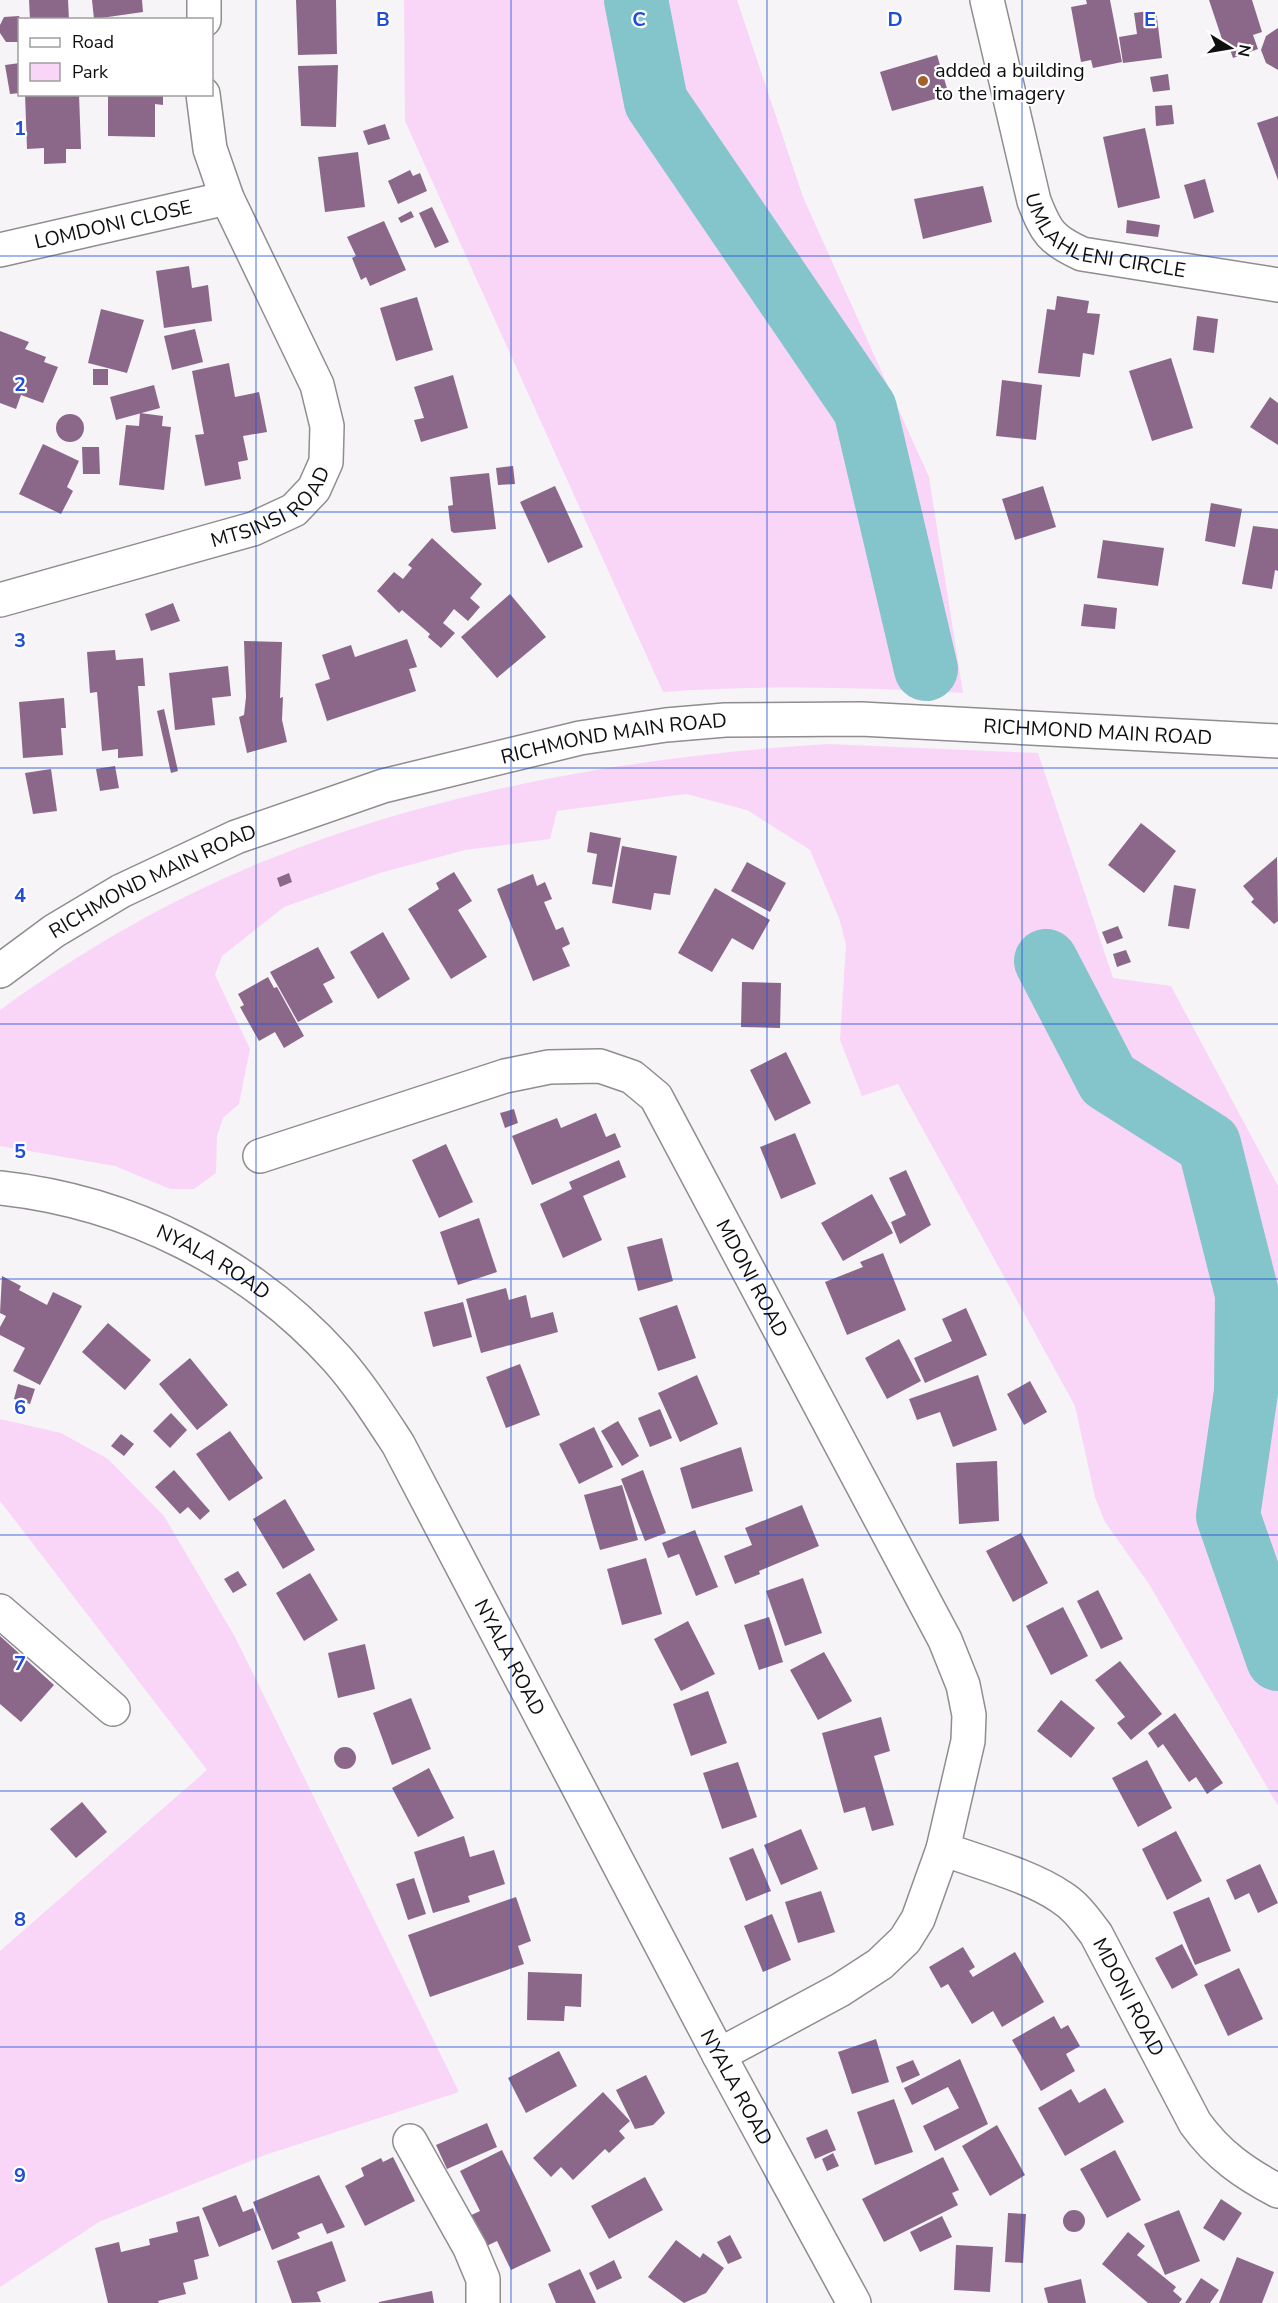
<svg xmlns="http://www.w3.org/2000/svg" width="1278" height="2303" font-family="'Nunito Sans',sans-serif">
<rect width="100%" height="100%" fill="#f6f4f6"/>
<!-- green -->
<path fill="#f9d6f8" d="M404,0H737L803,197L929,477L963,693C862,687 763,685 663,692L405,121Z
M828,744L1038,753L1113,978L1171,986L1278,1186V1806L1149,1584L1105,1522L1095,1497L1075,1406L898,1084L862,1096L840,1040L846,944L839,918L810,850L747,810L686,794L557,811L550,839L465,850L380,873L284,907L222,956L215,975L250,1049L239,1104L223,1118L217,1136L216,1173L194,1189H170L115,1166L0,1146V1010C84,949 175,896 272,858C444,789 643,755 828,744Z
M0,1419L61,1433L108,1459L164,1516L235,1637L459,2092L265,2155L99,2222L0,2287V1951L207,1770L0,1501Z"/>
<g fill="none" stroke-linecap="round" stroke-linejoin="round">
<!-- river -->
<path stroke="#84c4cb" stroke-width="64" d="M636,0L656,102L865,409L926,669
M1046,961L1108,1080L1209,1144L1247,1294L1246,1392L1228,1516L1278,1659"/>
</g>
<!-- building -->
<path fill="#8b688a" d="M29,0H68L69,20H30Z
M92,0H142L143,12L94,19Z
M296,0H336L337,54L298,55Z
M1086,0H1110L1122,62L1093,68L1091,60L1081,62L1071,7L1087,4Z
M1209,0H1252L1262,32L1253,35L1258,49L1233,58L1228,44L1224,45Z
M1156,10L1162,58L1123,63L1119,37L1137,34L1134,13Z
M19,16L21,20L20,42H6L0,33V25L4,17Z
M1278,28V70L1266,63L1261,50L1266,36Z
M937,55L949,95L892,111L880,72Z
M20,63V93L10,94L5,65Z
M338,65L336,127L301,126L298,66Z
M1168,74L1170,90L1153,92L1150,77Z
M25,94H79L81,149H66V163L44,164V148L27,149Z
M108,94H163V105L155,104V137L108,136Z
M1172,105L1174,124L1156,126L1155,106Z
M1278,116V180L1257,123Z
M385,124L390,139L368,145L363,131Z
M1145,128L1160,198L1118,208L1103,137Z
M358,152L365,207L325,212L318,157Z
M410,170L413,176L420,173L427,191L398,204L388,181Z
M1205,179L1214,212L1194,219L1184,185Z
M983,186L992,222L923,239L914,199Z
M432,207L449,242L435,248L419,213Z
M411,211L414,217L401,223L398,218Z
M1127,220L1160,225L1158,237L1126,233Z
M384,221L406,270L370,286L366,277L361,280L352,258L356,256L347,237Z
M189,266L192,288L208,285L212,321L164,328L156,271Z
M1057,296L1089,301L1087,313L1100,314L1094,355L1083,353L1080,377L1038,373L1047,309L1055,310Z
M417,297L433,350L396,361L380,308Z
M101,309L144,320L127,373L88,363Z
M1197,316L1218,319L1214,353L1193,350Z
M195,329L203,362L172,370L164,336Z
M0,331L29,342L25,349L46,357L44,362L58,367L43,403L21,395L16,409L0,403Z
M1171,358L1193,428L1152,441L1129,371Z
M229,363L235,397L259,392L267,432L243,436L248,460L238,462L241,479L205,486L195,435L204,434L192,371Z
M93,369H108V385H93Z
M453,375L468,428L421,442L414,420L424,418L414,387Z
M1002,380L1042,385L1036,440L996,436Z
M154,385L160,408L116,420L110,397Z
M1270,397L1278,403V445L1250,427Z
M140,413L163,416L162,426L171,427L164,490L119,485L126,425L139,426Z
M56 428a14 14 0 1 1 28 0a14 14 0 1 1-28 0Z
M43,444L79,461L67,487L73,491L61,514L19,494Z
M82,447H99L100,474H83Z
M513,466L515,484L498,485L496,468Z
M489,473L496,529L454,533L451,531L448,506L453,505L450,477Z
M555,486L583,547L548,563L520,502Z
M1043,486L1056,527L1015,540L1002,499Z
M1211,503L1242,509L1235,547L1205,541Z
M1253,526L1278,529V571L1275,570L1272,589L1242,584Z
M432,538L482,584L470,598L480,607L468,621L454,609L443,623L455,633L441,648L428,637L430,634L402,610L399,613L377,591L394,572L403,579L412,568L408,565Z
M1103,540L1164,548L1158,586L1097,578Z
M510,594L546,637L497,678L461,637Z
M173,603L180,621L151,631L145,614Z
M1084,604L1117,608L1115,629L1081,626Z
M407,639L417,667L409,669L416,691L327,721L315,684L330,679L322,655L351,645L355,657Z
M244,641L282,642L280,698L283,697L282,720L287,742L247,753L239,717L244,715L246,697Z
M115,650L116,660L143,658L145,686H138L143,756L118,758V749L102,751L97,692L90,693L87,652Z
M228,666L231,696L212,698L215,725L175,730L169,673Z
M64,698L66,728H61L63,755L23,758L19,702Z
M164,709L178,771L171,773L157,711Z
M115,766L119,788L100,791L96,769Z
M51,769L57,811L33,814L25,773Z
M1141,823L1176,851L1144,893L1108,865Z
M590,832L621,838L612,887L592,884L597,854L587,852Z
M622,846L677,856L670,895L654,893L651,910L612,903Z
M1277,857L1278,921L1274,924L1251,902L1254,899L1243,886Z
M747,862L786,883L770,912L731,891Z
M454,872L472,901L458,910L487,957L451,979L408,909L439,889L436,883Z
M289,873L292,882L280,887L277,878Z
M533,874L537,886L545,882L552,899L544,902L556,930L563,927L570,944L562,948L570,966L533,981L497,889Z
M1174,885L1196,889L1189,929L1168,926Z
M715,888L770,920L753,950L732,938L712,972L678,953Z
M1118,926L1123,938L1107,944L1102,932Z
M383,932L410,979L378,999L350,952Z
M318,947L335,978L323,984L333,1002L298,1022L270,972Z
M1126,950L1131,962L1117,967L1113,954Z
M268,977L274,988L277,987L304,1036L284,1048L275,1032L259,1041L240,1007L244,1005L238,994Z
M742,982L781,983L780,1028L741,1027Z
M786,1052L811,1103L775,1121L750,1070Z
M514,1109L518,1123L505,1128L500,1113Z
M596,1113L606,1137L615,1133L621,1147L532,1185L512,1136L557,1118L561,1128Z
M795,1133L816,1184L781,1199L760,1147Z
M446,1144L473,1202L439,1218L412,1160Z
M619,1160L626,1177L583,1196L602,1240L563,1258L540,1204L572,1189L569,1182Z
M906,1170L931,1225L900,1244L891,1222L906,1215L889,1178Z
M872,1194L893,1233L843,1261L821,1223Z
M479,1218L497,1272L458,1285L440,1232Z
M662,1238L673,1281L638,1291L627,1247Z
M883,1253L906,1310L847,1335L825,1282L863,1267L860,1262Z
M2,1276L21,1286L19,1290L47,1305L53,1292L82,1306L40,1385L13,1371L25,1348L0,1335V1327L6,1316L0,1313Z
M506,1288L509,1300L526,1295L531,1318L553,1312L558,1332L481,1353L466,1299Z
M463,1302L472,1337L433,1347L424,1312Z
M677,1305L696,1358L658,1371L639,1318Z
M966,1308L987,1355L925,1383L914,1358L952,1341L942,1319Z
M108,1323L151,1360L125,1390L82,1352Z
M899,1339L921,1381L887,1399L865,1358Z
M190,1358L228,1405L197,1430L159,1384Z
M520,1364L540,1415L506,1428L486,1377Z
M697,1375L718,1424L680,1442L658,1393Z
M978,1375L997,1430L953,1447L940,1412L917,1420L909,1399Z
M1030,1381L1047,1412L1024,1425L1007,1394Z
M18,1384L35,1389L30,1404L14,1399Z
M660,1409L672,1438L650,1447L638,1418Z
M171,1413L187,1430L170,1448L153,1431Z
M618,1421L639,1456L622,1466L601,1431Z
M594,1427L613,1467L579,1484L559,1444Z
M230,1431L263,1478L229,1501L196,1454Z
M121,1434L134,1444L124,1456L111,1446Z
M741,1447L753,1491L692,1509L680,1468Z
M997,1461L999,1521L959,1524L956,1463Z
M174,1470L210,1511L200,1520L188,1507L180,1514L155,1487Z
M643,1470L666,1533L645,1541L621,1479Z
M622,1485L638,1540L600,1550L584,1495Z
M285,1499L315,1550L283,1569L253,1519Z
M802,1505L819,1546L759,1571L760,1574L735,1584L724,1556L752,1545L745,1528Z
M695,1530L718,1587L696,1596L679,1554L668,1558L662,1543Z
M1021,1533L1048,1583L1013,1602L986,1551Z
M646,1558L662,1614L622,1625L607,1569Z
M238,1571L247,1585L233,1593L224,1579Z
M310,1573L338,1620L304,1641L276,1593Z
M803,1578L822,1633L785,1646L766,1591Z
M1098,1590L1123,1639L1101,1649L1077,1601Z
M1063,1607L1088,1656L1051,1675L1026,1626Z
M769,1617L783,1662L759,1670L744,1625Z
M688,1621L715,1674L681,1691L654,1639Z
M0,1636L54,1685L21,1722L0,1704Z
M365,1644L375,1689L338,1698L328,1653Z
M824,1652L852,1701L818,1720L790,1670Z
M1120,1661L1162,1714L1131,1740L1117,1723L1125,1717L1095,1680Z
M708,1691L727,1743L691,1756L673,1704Z
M411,1698L431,1749L392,1765L373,1713Z
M1061,1700L1095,1728L1071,1758L1037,1731Z
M1175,1713L1223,1783L1207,1794L1196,1777L1189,1782L1163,1744L1158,1748L1148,1733Z
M881,1717L890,1751L874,1756L894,1825L872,1831L865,1807L844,1813L822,1733Z
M334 1758a11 11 0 1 1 22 0a11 11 0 1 1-22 0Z
M1147,1760L1172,1808L1138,1827L1112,1778Z
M738,1762L757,1817L722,1829L703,1773Z
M429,1768L454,1818L418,1837L392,1788Z
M82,1802L107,1832L76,1858L50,1829Z
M801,1829L818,1869L781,1885L764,1845Z
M1176,1831L1202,1881L1167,1900L1142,1849Z
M464,1836L470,1857L494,1850L505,1884L468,1896L470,1902L433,1913L414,1852Z
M753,1848L771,1891L746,1901L729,1858Z
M1260,1864L1278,1903L1258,1913L1249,1893L1235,1900L1226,1880Z
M414,1878L426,1914L408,1920L396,1884Z
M821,1891L835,1932L798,1943L785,1902Z
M516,1897L531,1941L518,1946L524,1964L430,1997L408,1935Z
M1209,1897L1231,1951L1195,1965L1173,1912Z
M772,1914L791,1960L763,1972L744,1926Z
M1182,1944L1198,1975L1172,1989L1155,1958Z
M963,1947L975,1967L969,1971L973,1977L1015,1952L1044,2002L1002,2027L993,2011L972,2024L948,1984L941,1988L929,1967Z
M1239,1968L1263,2019L1228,2036L1204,1985Z
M528,1972L582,1974L581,2007L565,2006L564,2021L527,2020Z
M1054,2016L1061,2029L1068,2025L1080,2046L1066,2054L1075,2071L1041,2091L1012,2040Z
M876,2039L889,2082L852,2094L838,2052Z
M559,2051L577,2086L526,2113L508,2078Z
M960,2059L988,2124L935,2151L923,2126L959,2108L948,2087L912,2105L904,2088Z
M913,2060L920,2075L902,2083L896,2067Z
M646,2075L665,2113L653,2125L635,2129L616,2090Z
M1105,2088L1124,2122L1065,2156L1038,2108L1071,2089L1079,2103Z
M603,2092L630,2121L619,2131L625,2138L609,2153L605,2149L573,2180L561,2167L551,2177L533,2158Z
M894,2099L913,2152L875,2165L857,2112Z
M487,2123L497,2147L447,2169L436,2145Z
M997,2125L1025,2175L990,2196L962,2146Z
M827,2129L836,2150L815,2159L806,2138Z
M502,2150L551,2251L511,2270L497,2241L480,2249L465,2218L480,2211L460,2171Z
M1115,2150L1141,2200L1107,2218L1080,2169Z
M833,2153L839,2166L827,2171L822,2159Z
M393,2157L415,2201L365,2226L345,2186L364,2176L361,2168L381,2158L383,2162Z
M943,2157L959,2190L952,2193L958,2205L884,2242L862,2199Z
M319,2175L345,2227L327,2234L322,2223L297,2233L300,2238L272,2250L253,2202Z
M645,2177L663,2210L609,2239L591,2206Z
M236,2195L243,2212L253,2208L261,2230L219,2247L202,2208Z
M1221,2199L1242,2213L1224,2241L1203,2228Z
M1063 2221a11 11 0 1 1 22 0a11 11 0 1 1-22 0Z
M1179,2210L1200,2261L1165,2275L1144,2224Z
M1008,2213L1026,2214L1023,2263L1005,2262Z
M199,2216L209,2256L194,2260L198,2279L183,2283L186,2294L158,2301L159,2303H108L95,2248L119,2242L121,2252L150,2245L149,2239L178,2232L176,2222Z
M942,2216L952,2237L920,2252L910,2232Z
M1128,2232L1145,2246L1137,2255L1176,2287L1173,2291L1182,2299L1179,2303H1148L1102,2264Z
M730,2235L742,2258L728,2264L717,2242Z
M676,2240L700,2258L703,2253L724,2268L706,2293L684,2303L648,2277Z
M332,2241L346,2281L317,2292L321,2302L292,2303L277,2261Z
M956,2245L993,2247L990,2292L954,2290Z
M1237,2257L1274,2272L1262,2303H1219Z
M614,2260L622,2278L597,2290L589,2273Z
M580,2269L596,2303H556L548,2284Z
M1201,2278L1219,2290L1210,2303H1185Z
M1081,2279L1086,2303H1048L1044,2288Z
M432,2291L434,2303H379V2302Z"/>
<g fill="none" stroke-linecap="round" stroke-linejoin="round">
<defs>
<g id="minor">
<path id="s1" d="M987,0L1034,201C1046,232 1051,240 1082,254L1278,285"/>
<path d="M204,20V0"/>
<path id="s2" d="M0,250L227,198"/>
<path id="s3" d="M0,600L253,529L294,510L314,489L326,462L327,426L317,385L227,198L210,149L203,94"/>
<path id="s4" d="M260,1156L505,1076L549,1067L600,1066L632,1077L656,1097L945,1640L963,1685L969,1715L968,1741L943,1849L918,1919L905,1940L880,1964L840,1990L719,2055"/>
<path id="s5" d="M0,1188C129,1202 250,1262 337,1359C360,1385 379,1415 398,1444L719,2055L854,2303"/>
<path d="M0,1611L113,1709"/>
<path id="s6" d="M943,1849C978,1862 1031,1876 1061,1897C1076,1906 1086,1921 1096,1934L1195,2123C1218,2155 1244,2173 1278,2191"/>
<path d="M410,2141L470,2248L483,2279V2303"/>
</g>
<g id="major">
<path id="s7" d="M0,971L54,931L121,891L236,837L383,786L580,738L666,725L725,720L861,719L1278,741"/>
</g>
</defs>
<!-- minor casing -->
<use href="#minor" stroke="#8f8d8f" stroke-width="36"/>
<!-- major casing -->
<use href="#major" stroke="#8f8d8f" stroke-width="36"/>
<!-- minor -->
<use href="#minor" stroke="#fff" stroke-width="33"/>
<!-- major -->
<use href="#major" stroke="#fff" stroke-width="33"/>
</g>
<!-- grid -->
<path fill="none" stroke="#1d4ed8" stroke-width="1.5" stroke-opacity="0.55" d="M256,0V2303M511,0V2303M767,0V2303M1022,0V2303M0,256H1278M0,512H1278M0,768H1278M0,1024H1278M0,1279H1278M0,1535H1278M0,1791H1278M0,2047H1278"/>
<!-- markers -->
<circle fill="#a2622a" stroke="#fff" stroke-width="2" cx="923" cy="81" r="6"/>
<g text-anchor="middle" stroke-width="4.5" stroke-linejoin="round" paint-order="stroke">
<!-- poi labels -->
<g font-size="20" fill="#100f10" stroke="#fff" text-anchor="start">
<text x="935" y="77">added a building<tspan x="935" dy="23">to the imagery</tspan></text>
</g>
<!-- street labels -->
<g font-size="20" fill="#100f10" stroke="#fff">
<text dy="7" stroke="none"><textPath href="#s2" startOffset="116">LOMDONI CLOSE</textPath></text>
<text dy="7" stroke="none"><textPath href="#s1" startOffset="292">UMLAHLENI CIRCLE</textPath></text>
<text dy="7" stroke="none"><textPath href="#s3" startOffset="290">MTSINSI ROAD</textPath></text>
<text dy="7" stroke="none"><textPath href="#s7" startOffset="1150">RICHMOND MAIN ROAD</textPath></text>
<text dy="7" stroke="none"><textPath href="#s7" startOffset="664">RICHMOND MAIN ROAD</textPath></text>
<text dy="7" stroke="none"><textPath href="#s7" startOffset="178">RICHMOND MAIN ROAD</textPath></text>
<text dy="7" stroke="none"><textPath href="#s5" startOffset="228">NYALA ROAD</textPath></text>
<text dy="7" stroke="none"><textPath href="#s4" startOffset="624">MDONI ROAD</textPath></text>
<text dy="7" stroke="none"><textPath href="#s5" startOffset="732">NYALA ROAD</textPath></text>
<text dy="7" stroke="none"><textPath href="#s6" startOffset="250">MDONI ROAD</textPath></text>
<text dy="7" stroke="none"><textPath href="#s5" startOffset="1218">NYALA ROAD</textPath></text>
</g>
</g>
<g font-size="20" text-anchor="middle" font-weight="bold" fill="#1d4ed8" stroke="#fff" stroke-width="4.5" stroke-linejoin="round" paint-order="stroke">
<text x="383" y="26">B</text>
<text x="639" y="26">C</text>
<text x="895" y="26">D</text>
<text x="1150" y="26">E</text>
<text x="20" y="135">1</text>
<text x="20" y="391">2</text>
<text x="20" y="647">3</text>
<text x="20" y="902">4</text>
<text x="20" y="1158">5</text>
<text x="20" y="1414">6</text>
<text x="20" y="1670">7</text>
<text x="20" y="1926">8</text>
<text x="20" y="2182">9</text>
</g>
<!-- legend -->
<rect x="18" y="18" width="195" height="78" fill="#ffffff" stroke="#9f9f9f" stroke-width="1.5"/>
<rect x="30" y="38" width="30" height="9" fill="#ffffff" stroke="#9f9f9f" stroke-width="1.5"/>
<text x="72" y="48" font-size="18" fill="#100f10">Road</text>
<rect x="30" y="63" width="30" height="18" fill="#f9d6f8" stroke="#9f9f9f" stroke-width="1.5"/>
<text x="72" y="78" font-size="18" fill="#100f10">Park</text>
<!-- north arrow -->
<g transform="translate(1230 48) rotate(101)" stroke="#ffffff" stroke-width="4.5" paint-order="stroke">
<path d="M0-4.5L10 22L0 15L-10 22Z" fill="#100f10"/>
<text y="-9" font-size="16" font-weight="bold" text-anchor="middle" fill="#100f10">N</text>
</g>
</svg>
